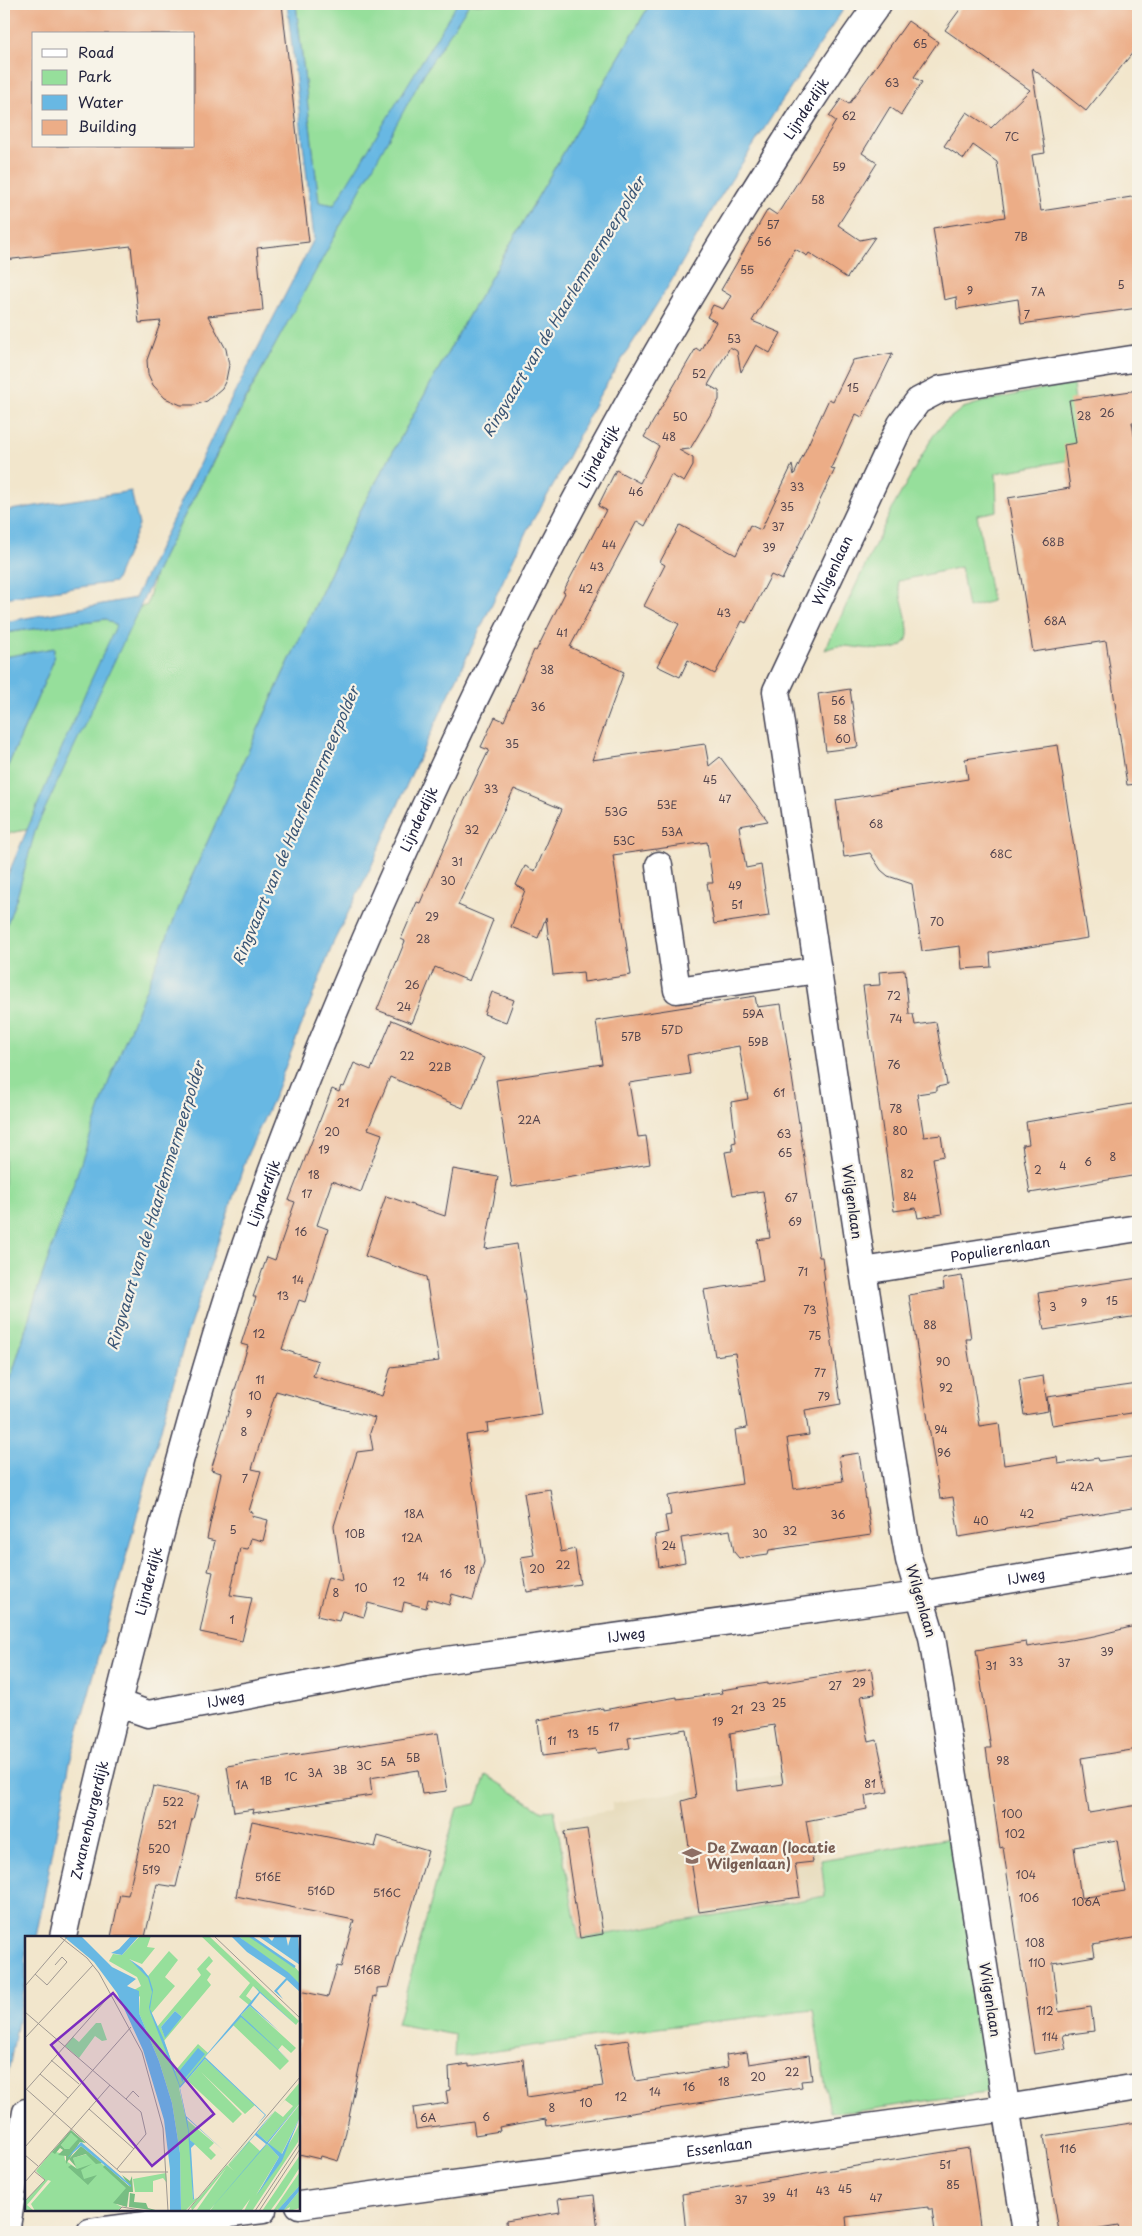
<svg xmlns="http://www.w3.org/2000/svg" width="1142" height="2236" font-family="'Playpen Sans',sans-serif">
<rect width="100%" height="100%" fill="#f7f3e8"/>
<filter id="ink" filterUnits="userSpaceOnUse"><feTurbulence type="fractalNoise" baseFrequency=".02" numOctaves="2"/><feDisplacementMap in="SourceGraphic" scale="10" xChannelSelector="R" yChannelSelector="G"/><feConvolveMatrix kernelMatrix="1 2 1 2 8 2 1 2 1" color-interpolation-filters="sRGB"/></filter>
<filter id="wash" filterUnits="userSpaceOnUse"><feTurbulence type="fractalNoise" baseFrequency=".0096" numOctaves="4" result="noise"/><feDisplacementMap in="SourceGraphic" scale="20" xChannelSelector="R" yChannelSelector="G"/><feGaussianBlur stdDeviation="1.12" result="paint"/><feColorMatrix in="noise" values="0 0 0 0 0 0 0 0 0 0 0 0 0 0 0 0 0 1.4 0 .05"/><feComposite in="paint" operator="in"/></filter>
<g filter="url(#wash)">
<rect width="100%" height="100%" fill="#f2e6cc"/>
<!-- built -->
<path fill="#e6daba" d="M807,1770L824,1895L580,1938L560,1818L612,1811V1803Z"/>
<!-- green -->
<path fill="#96df9b" stroke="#5c806b" d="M296,4H650L462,327L360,511L282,676L188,885L40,1282L4,1401V929L36,828L4,834V775L53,662L54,649L4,657V633L106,619L147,605L155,574L167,549L286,324L335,205L319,203Z
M1073,384L1081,458L996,473L997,511L977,515L992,601L968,608L961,567L898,581C900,597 907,614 908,630C911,662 859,645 840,646C835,646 830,648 825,650L893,507L933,436L946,421L963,408L979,403L1046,388Z
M486,1775L542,1811L554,1810L579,1939L825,1896L821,1860L956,1837L998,2090L860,2111L830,2113L813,2010L658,2028L454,2057L455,2035L397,2024L457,1808L476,1804Z"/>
<!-- water -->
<path fill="#68b8e3" stroke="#456d8f" d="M287,4H296L319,202L334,205L457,4H469L425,72L246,398L167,549L36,828L17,897L4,932V884L86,691L116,626L106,619L4,633V622L135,598L216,429L314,239Z
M650,4H847L782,101L717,202L669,285L599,396L553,486L527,530L411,775L371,867L334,941L273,1099L248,1153L186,1337L70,1762L36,1937H26V1980L4,2094V1401L40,1282L109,1081L188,885L282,676L360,511L462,327Z
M131,491L139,525L115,582L4,598V511Z
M54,648L53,662L4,775V657Z"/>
<g id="blocks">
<!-- building -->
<path fill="#ecad87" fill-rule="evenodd" d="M4,4H282L309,242L257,248L263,310L208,316L226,349L229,365L226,380L222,388L207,401L195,405H181L165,398L153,385L148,374L147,360L161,321L139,323L131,246L4,260ZM34,34H194V146H34Z
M964,4H1138V46L1086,111L1032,68L1045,153L1032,155L1041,211L1138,196V308L1021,324L1018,299L957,309L956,297L944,300L933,228L1005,217L997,162L973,145L964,159L944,146L967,112L991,128L1030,90L945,30Z
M908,21L938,42L914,77L922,82L901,115L890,107L862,153L877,163L838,225L860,240L875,237L847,278L809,253L807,256L795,249L752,321L781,333L770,353L756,345L741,372L737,351L730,347L708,385L719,391V400L690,449L679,450L693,458V466L684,482L671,475L645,526L637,521L570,647L624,672L592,760L705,744L709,766L720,757L768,821L739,826L746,868L761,865L769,916L714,924L707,883H713L707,842L613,855L631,975L584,982L583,972L553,975L546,917L538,938L511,927L525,890L516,885L525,866L535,871L562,809L514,789L458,905L493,920L469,981L435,967L412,1023L377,1010L405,941L401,939L417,902L420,903L461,808L489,750L481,747L495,717L504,721L534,650L536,651L565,593L563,592L606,510L598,506L616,470L640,483L659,446L644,437L696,348L700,351L716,322L707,317L713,305L723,309L731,296L721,290L768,209L777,215L836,121L829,116L841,99L849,104Z
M893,353L862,417L856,414L831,468L835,469L782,580L771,575L746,623L742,621L715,674L688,660L680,677L657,666L679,624L644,606L665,565L660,562L680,525L736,555L750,525L761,530L792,465L794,475L829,399L833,401L853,360Z
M1138,390V422H1132L1138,458V784L1127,785L1106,641L1033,652L1008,498L1070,488L1064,445L1076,443L1069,400Z
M850,689L858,747L826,751L818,694Z
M1058,745L1088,938L990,953L991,967L962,969L960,946L922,951L912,884L888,876L881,870L870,853L844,857L836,800L968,779L965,759Z
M905,970L909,1014H913L915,1025L936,1022L947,1085L937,1087V1091L917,1094L924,1137L941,1135L944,1156L933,1158L942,1214L918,1218L916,1208L894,1211L863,986L880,985L879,972Z
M492,992L514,1000L506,1022L484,1014Z
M755,996L757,1007L781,1004L819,1257H822L825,1280L823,1281L841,1404L805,1410L809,1435L787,1438L794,1489L843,1481L839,1456L859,1453L871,1535L769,1550L768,1554L739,1558L734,1552L730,1530L681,1538L685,1562L659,1567L655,1535L668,1532L665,1516L671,1515L668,1496L742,1484L735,1430L747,1428L735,1353L715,1356L704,1290L763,1281L757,1240L770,1238L763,1191L733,1195L725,1152L733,1151L732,1143L736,1142L731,1102L748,1099L739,1046L687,1055L690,1074L629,1083L638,1137L646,1136L650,1164L512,1187L496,1080L602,1064L596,1021Z
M392,1020L484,1058L463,1108L390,1077L368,1129L382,1134L361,1192L332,1181L317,1225L328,1229L305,1302L299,1300L282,1349L318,1361L313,1376L382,1396L391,1367L439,1361L426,1277L365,1256L386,1196L445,1216L453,1169L498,1177L485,1249L517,1244L542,1415L487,1423L488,1432L466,1435L484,1562L473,1600L452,1594L449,1605L428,1599L426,1608L404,1602L402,1612L368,1603L364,1617L342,1611L339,1621L317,1616L328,1577L342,1581L334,1526L357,1452L373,1450L370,1433L375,1418L276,1391L252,1469L261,1471L249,1511L253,1512L252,1516L268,1520L263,1541L251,1538L248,1549L240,1548L230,1595L252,1598L242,1641L200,1632L213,1572L208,1571L215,1541L207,1539L221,1473L211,1470L248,1346L241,1344L256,1297H253L267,1257L275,1260L295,1202L289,1200L332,1089L339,1092L341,1086L344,1087L354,1063L371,1070Z
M1138,1103V1175L1030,1193L1022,1145L1029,1144L1026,1122Z
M962,1276L971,1339H966L980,1426L999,1423L1004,1465L1057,1457L1058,1464L1098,1458L1099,1461L1138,1456V1507L959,1537L953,1497L940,1499L909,1295L944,1289L943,1279Z
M1138,1278V1316L1044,1330L1038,1293Z
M1043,1376L1048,1411L1024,1415L1019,1380Z
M1138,1384V1412L1052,1425L1047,1397Z
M550,1489L561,1552L575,1549L580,1584L527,1592L521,1557L534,1555L524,1493Z
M1135,1626V1628H1138V1749L1081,1758L1089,1813L1138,1805V1937L1093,1945L1095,1956L1053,1963L1059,2012L1091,2007L1094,2031L1063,2035L1066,2049L1034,2054L1003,1847L1000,1848L994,1807L986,1748H991L976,1650L1026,1642L1027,1647L1094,1636ZM1117,1840L1125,1891L1081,1898L1074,1847Z
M871,1668L875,1694L861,1696L869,1742L877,1740L888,1792L865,1796L867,1809L806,1821L813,1862L795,1864L800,1897L699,1912L682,1801L696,1797L686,1729L628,1738L630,1748L597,1753L596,1749L542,1756L538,1720L603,1708V1710L677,1697V1699L722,1693L721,1690L768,1683V1685ZM774,1725L783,1784L736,1791L730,1733Z
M438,1733L447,1791L422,1794L418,1770L370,1778L372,1795L253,1813L254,1809L234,1812L227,1766Z
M153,1786L199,1796L193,1819H192L176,1887L157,1884L145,1937H111L120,1894L128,1895Z
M252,1821L375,1847L378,1836L428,1851L389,1987L377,1988V1997L374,1996L343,2146L338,2161L321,2156L320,2159L299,2154V1991L328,1997L337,1966L341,1967L354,1920L236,1896Z
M587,1829L603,1934L580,1938L564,1832Z
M628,2040L635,2081L728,2067L726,2055L747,2052L749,2064L809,2055L812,2080L801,2081L802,2087L547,2126L546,2119L499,2127L500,2131L475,2135L473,2121L416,2129L413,2108L448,2103L446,2091L450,2090L449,2067L469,2064V2067L523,2059L527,2097L603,2086L596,2045Z
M1138,2122V2229L1120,2232L1118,2226L1082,2232H1059L1044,2136Z
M969,2148L981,2232H935L932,2209H928V2207L846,2217L847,2227L818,2232H686L682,2194Z
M594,2195L598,2232H507L506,2221L560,2212L558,2199Z"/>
</g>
</g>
<g filter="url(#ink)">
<use href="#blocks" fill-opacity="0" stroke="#413f51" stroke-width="1"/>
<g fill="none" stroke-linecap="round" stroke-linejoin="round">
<defs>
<g id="minor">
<path d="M659,865L677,990L818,970"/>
<path id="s1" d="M863,1271L1138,1228"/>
<path id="s2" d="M117,1703L148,1714L425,1663L919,1595L1138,1558"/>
<path id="s3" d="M63,1937C87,1826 114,1716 142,1607C176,1473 211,1339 258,1209C311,1059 375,913 442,769C528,582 625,401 732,226C779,151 826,75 878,4"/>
<path id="s4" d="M299,2205L1007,2108L1138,2087"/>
<path d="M6,2232L26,2112"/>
<path d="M90,2232L263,2210"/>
<path id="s5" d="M1026,2232L932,1637L909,1560L903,1526L863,1271L776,691L901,424L918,401L941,389L1138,358"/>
</g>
</defs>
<!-- minor casing -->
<use href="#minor" stroke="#413f51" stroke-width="29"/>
<!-- minor -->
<use href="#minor" stroke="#fff" stroke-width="26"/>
</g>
</g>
<!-- icons -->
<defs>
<symbol id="school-bare" viewBox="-9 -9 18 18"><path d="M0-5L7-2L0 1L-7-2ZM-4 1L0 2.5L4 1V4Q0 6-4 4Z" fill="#8d6e63" stroke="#f7f3e8" stroke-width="2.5" paint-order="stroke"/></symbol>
</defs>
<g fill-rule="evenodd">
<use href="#school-bare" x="678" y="1842" width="28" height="28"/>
</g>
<g text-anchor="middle" stroke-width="4.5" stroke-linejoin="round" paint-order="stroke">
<!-- number labels -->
<g font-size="11" fill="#54454e">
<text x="920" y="48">65</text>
<text x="892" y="87">63</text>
<text x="849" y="120">62</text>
<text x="1012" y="141">7C</text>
<text x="839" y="171">59</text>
<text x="818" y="204">58</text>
<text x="773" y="229">57</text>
<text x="1021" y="241">7B</text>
<text x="764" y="246">56</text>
<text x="747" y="274">55</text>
<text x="1121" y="289">5</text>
<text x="970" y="295">9</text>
<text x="1038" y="296">7A</text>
<text x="1027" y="319">7</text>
<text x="734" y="343">53</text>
<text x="699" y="378">52</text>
<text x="853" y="392">15</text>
<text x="1107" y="417">26</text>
<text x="1084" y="420">28</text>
<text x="680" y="421">50</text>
<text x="669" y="441">48</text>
<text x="797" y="491">33</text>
<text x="636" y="496">46</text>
<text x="787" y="511">35</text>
<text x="778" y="531">37</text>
<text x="1053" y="546">68B</text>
<text x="609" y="549">44</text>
<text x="769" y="552">39</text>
<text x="597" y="571">43</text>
<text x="586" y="593">42</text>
<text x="724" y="617">43</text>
<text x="1055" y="625">68A</text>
<text x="562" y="637">41</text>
<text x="547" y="674">38</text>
<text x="838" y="705">56</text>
<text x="538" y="711">36</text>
<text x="840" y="724">58</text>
<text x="843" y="743">60</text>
<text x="512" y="748">35</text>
<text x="710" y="784">45</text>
<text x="491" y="793">33</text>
<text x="725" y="803">47</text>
<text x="667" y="809">53E</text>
<text x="616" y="816">53G</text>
<text x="876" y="828">68</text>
<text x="472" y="834">32</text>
<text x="672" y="836">53A</text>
<text x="624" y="845">53C</text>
<text x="1001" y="858">68C</text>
<text x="457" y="866">31</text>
<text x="448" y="885">30</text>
<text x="735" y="890">49</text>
<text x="737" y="909">51</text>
<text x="432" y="921">29</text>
<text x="937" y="926">70</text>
<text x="423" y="943">28</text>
<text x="412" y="989">26</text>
<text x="894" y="1000">72</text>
<text x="404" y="1011">24</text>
<text x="753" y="1018">59A</text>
<text x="896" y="1023">74</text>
<text x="672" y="1034">57D</text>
<text x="631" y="1041">57B</text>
<text x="758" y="1046">59B</text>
<text x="407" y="1060">22</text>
<text x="894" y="1069">76</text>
<text x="440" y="1071">22B</text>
<text x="779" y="1097">61</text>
<text x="343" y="1107">21</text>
<text x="896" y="1113">78</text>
<text x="529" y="1124">22A</text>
<text x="900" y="1135">80</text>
<text x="332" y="1136">20</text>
<text x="784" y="1138">63</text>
<text x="324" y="1154">19</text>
<text x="785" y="1157">65</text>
<text x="1113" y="1161">8</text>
<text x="1088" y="1166">6</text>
<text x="1063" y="1170">4</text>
<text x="1038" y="1174">2</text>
<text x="907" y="1178">82</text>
<text x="314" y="1179">18</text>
<text x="307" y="1198">17</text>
<text x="910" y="1201">84</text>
<text x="791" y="1202">67</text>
<text x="795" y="1226">69</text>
<text x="301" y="1236">16</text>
<text x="803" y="1276">71</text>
<text x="298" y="1284">14</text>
<text x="283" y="1300">13</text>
<text x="1112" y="1305">15</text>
<text x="1084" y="1307">9</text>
<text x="1053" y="1311">3</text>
<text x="810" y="1314">73</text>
<text x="930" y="1329">88</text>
<text x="259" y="1338">12</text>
<text x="815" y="1340">75</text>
<text x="943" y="1366">90</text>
<text x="820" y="1377">77</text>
<text x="260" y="1384">11</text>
<text x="946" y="1392">92</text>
<text x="255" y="1400">10</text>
<text x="824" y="1401">79</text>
<text x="249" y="1418">9</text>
<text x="941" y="1434">94</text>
<text x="244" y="1436">8</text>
<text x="944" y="1457">96</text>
<text x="245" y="1483">7</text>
<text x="1082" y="1491">42A</text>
<text x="414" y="1518">18A</text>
<text x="1027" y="1518">42</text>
<text x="838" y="1519">36</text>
<text x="981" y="1525">40</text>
<text x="233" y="1534">5</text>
<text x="790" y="1535">32</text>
<text x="355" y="1538">10B</text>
<text x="760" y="1538">30</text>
<text x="412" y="1542">12A</text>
<text x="669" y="1550">24</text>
<text x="563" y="1569">22</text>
<text x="537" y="1573">20</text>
<text x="470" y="1574">18</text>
<text x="446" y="1578">16</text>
<text x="423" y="1581">14</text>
<text x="399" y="1586">12</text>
<text x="361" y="1592">10</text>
<text x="336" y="1597">8</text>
<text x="232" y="1624">1</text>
<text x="1107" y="1656">39</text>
<text x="1016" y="1666">33</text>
<text x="1064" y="1667">37</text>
<text x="991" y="1670">31</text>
<text x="859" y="1687">29</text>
<text x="835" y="1690">27</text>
<text x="779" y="1707">25</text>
<text x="758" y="1711">23</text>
<text x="737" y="1714">21</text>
<text x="718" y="1726">19</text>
<text x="614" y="1731">17</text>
<text x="593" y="1735">15</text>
<text x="573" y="1738">13</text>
<text x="552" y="1745">11</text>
<text x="413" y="1762">5B</text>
<text x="1003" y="1765">98</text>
<text x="388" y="1766">5A</text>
<text x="364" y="1770">3C</text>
<text x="340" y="1774">3B</text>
<text x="315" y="1777">3A</text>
<text x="291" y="1781">1C</text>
<text x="266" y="1785">1B</text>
<text x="870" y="1788">81</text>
<text x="242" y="1789">1A</text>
<text x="173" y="1806">522</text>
<text x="1012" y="1818">100</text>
<text x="167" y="1829">521</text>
<text x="1015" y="1838">102</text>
<text x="159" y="1853">520</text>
<text x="151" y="1874">519</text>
<text x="1026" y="1879">104</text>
<text x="268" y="1881">516E</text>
<text x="321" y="1895">516D</text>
<text x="387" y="1897">516C</text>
<text x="1029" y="1902">106</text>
<text x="1086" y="1906">106A</text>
<text x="1035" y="1947">108</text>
<text x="1037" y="1967">110</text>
<text x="367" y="1974">516B</text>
<text x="1045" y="2015">112</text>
<text x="1050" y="2041">114</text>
<text x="792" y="2076">22</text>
<text x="758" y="2081">20</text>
<text x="724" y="2086">18</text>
<text x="689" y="2091">16</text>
<text x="655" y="2096">14</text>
<text x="621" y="2101">12</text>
<text x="586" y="2107">10</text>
<text x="552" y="2112">8</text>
<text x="486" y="2121">6</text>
<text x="428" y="2122">6A</text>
<text x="1068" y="2153">116</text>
<text x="945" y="2169">51</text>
<text x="953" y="2189">85</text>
<text x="845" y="2193">45</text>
<text x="823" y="2195">43</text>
<text x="792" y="2197">41</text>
<text x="769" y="2202">39</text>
<text x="876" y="2202">47</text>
<text x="741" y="2204">37</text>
</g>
<!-- street labels -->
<g font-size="14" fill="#22223b" stroke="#f7f3e8">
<text dy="5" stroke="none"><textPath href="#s3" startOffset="1986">Lijnderdijk</textPath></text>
<text dy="5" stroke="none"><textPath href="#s3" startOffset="1581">Lijnderdijk</textPath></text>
<text dy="5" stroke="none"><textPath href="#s5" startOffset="1695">Wilgenlaan</textPath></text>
<text dy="5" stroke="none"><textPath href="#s3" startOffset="1176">Lijnderdijk</textPath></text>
<text dy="5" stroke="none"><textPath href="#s3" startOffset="771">Lijnderdijk</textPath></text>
<text transform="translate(852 1202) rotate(82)" y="5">Wilgenlaan</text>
<text dy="5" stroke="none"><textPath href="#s1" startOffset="139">Populierenlaan</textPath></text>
<text dy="5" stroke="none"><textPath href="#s2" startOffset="922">IJweg</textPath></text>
<text dy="5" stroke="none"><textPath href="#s3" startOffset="366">Lijnderdijk</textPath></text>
<text transform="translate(921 1601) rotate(74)" y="5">Wilgenlaan</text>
<text dy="5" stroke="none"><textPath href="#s2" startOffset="518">IJweg</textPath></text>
<text dy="5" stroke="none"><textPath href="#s2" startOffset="112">IJweg</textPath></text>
<text dy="5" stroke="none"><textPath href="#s3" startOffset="120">Zwanenburgerdijk</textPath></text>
<text transform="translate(990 2000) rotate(81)" y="5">Wilgenlaan</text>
<text dy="5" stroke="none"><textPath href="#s4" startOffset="424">Essenlaan</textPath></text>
</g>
<!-- education labels -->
<g font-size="14" font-weight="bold" fill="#785e54" stroke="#f7f3e8" text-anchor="start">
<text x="707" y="1853">De Zwaan (locatie<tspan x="707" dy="16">Wilgenlaan)</tspan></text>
</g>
<!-- water labels -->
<g font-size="15" font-style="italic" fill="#3a5676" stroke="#f7f3e8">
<text transform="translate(564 307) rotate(-59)" y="5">Ringvaart van de Haarlemmermeerpolder</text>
<text transform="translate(296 826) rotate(-67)" y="5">Ringvaart van de Haarlemmermeerpolder</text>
<text transform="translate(156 1206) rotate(-73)" y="5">Ringvaart van de Haarlemmermeerpolder</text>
</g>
</g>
<!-- overview -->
<g transform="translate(25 1936)">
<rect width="275" height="275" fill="#f2e6cc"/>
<path d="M115,0H126L122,11L130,12L117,28L104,23L123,40L144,15L153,24L140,41L150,50L126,78L132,91L176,39L172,33L184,20L188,25L181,33L186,38L182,44L186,49L139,105L150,135L173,108L183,117L154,152L161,183L189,207L184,212L191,219L186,224L165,204L168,264L174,261L160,275H156L155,217L147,167L134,125L114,77L115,61L109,54L116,50L112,41L84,25L88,18L97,19ZM150,75L157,81L140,101L136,91ZM173,113L179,118L157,145L154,135ZM176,0H184L274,85L271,89L228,50L221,60L227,65L224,69L214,61L225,47ZM213,0H224L269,30L275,37V48ZM225,70L271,112L266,117L257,109L253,114L264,125L255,134L208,89L216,80L227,90L216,79ZM71,87H76L82,104L77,105L70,100L54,122L40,110L48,101L54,106ZM180,123L230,169L220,178L176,136L217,178L208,187L162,144ZM275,146V167L242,206L232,197L250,175L258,181L268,170L260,164L253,172ZM275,168V181L256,219L243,208ZM275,187L273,206L227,275H219L225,263L216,275H185L190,268L184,275H171L202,231L167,275L166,271L202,229L209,235L203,229L227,199L204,229L224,205L235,215L242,208L254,221L231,259L253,229ZM46,197L54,203L44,213H40L36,209ZM27,215L39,218L40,224L51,232L48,222L62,218L71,223L105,251L91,268L97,271L92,275H10L6,268L26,245L23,244L2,269L9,275H0V265L20,244L11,235ZM275,219V231L257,259L245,275H237ZM141,237L142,247L138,242L128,245V256H110L108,243ZM274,237L275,249L254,273L248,275ZM275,254V272L264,275L265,271L258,275Z" fill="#96df9b" fill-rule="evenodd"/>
<path d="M46,194L61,207L55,206L41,228V220L33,219L38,214L35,212L30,218L27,216ZM46,197L53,203L44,213H40L36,209ZM56,210L77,227L71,228L61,218L48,222L51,231L44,223ZM67,228L56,234L59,243L72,239L63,249L43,231L46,229L52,233ZM80,229L105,251L97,239L105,245L107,240L108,256H104L102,271L88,267L101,252L78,231ZM105,257L110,258L109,266L121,267L123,272L134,275L104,271Z" fill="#78be83" fill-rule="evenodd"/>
<path d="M38,0H56L87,31L111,43L102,50L114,55V77L134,125L147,167L155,217L156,275H145V233L139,184L118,114L92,57L69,26ZM106,0H114L97,19L86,17L94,13ZM206,0H213L264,37L275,48V56L262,44L252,55L258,63L249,55L261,42L222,16ZM233,0H242L247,5L250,0H261L263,10L266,0H273L275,29ZM104,23L117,32L124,41L128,54L125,73L139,104L155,150L234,56L230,51L271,89L235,57L226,69L255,96L225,70L216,79L265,125L216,81L208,90L254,134L208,90L180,121L241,179L232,189L240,179L180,123L155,152L161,180L198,214L162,182L165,204L170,208L166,212L169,263L173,260L168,264L163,194L154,149L125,76L124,71L127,56L123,42ZM150,75L157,81L140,102L136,91ZM173,112L180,118L157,146L154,135ZM275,167L243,207L257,218L275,181L257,225L232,259L254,221L242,208L184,275L241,208L230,199L204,229L250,174L232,197L242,206ZM56,206L106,249V251L56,210L42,222ZM275,249V254L258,275H252Z" fill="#68b8e3"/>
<path fill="none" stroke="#68b8e3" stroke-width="2.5" d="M225,0L270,31"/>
<path fill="none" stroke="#9f9892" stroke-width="1" d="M34,0L62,22L74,37L117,116L138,192L143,275M189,0L275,82M10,38L22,49L42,26L37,21L30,29M0,50L43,0M0,76L116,176L121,198L92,233M0,102L68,29M26,124L54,148M15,138L43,162M0,152L95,236H143M0,155L87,57M101,163L108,155L114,161M64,173L109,213M0,211L106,91M0,219L13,230M0,246L85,149M0,265L20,244L9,235M163,274L275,141M93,275L97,271L121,275M230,275L275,207M234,275L275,213"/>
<path fill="#7b2cbf" fill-opacity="0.15" stroke="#7b2cbf" stroke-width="2.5" d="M88,57L189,178L127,230L26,109Z"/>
<rect width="275" height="275" fill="none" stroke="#22223b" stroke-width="2.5"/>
</g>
<!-- margin -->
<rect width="1142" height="2236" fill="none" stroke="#f7f3e8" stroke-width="20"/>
<!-- legend -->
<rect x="32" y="32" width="162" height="115" fill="#f7f3e8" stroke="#a29fa3"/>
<rect x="42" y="49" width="25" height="8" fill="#ffffff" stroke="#a29fa3"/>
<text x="78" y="58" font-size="15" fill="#22223b">Road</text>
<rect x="42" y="70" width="25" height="15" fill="#96df9b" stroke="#a29fa3"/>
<text x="78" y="82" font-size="15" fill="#22223b">Park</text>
<rect x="42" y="95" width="25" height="15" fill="#68b8e3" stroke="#a29fa3"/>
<text x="78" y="108" font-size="15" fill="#22223b">Water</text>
<rect x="42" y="120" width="25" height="15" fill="#ecad87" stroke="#a29fa3"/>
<text x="78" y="132" font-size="15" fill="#22223b">Building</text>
</svg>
